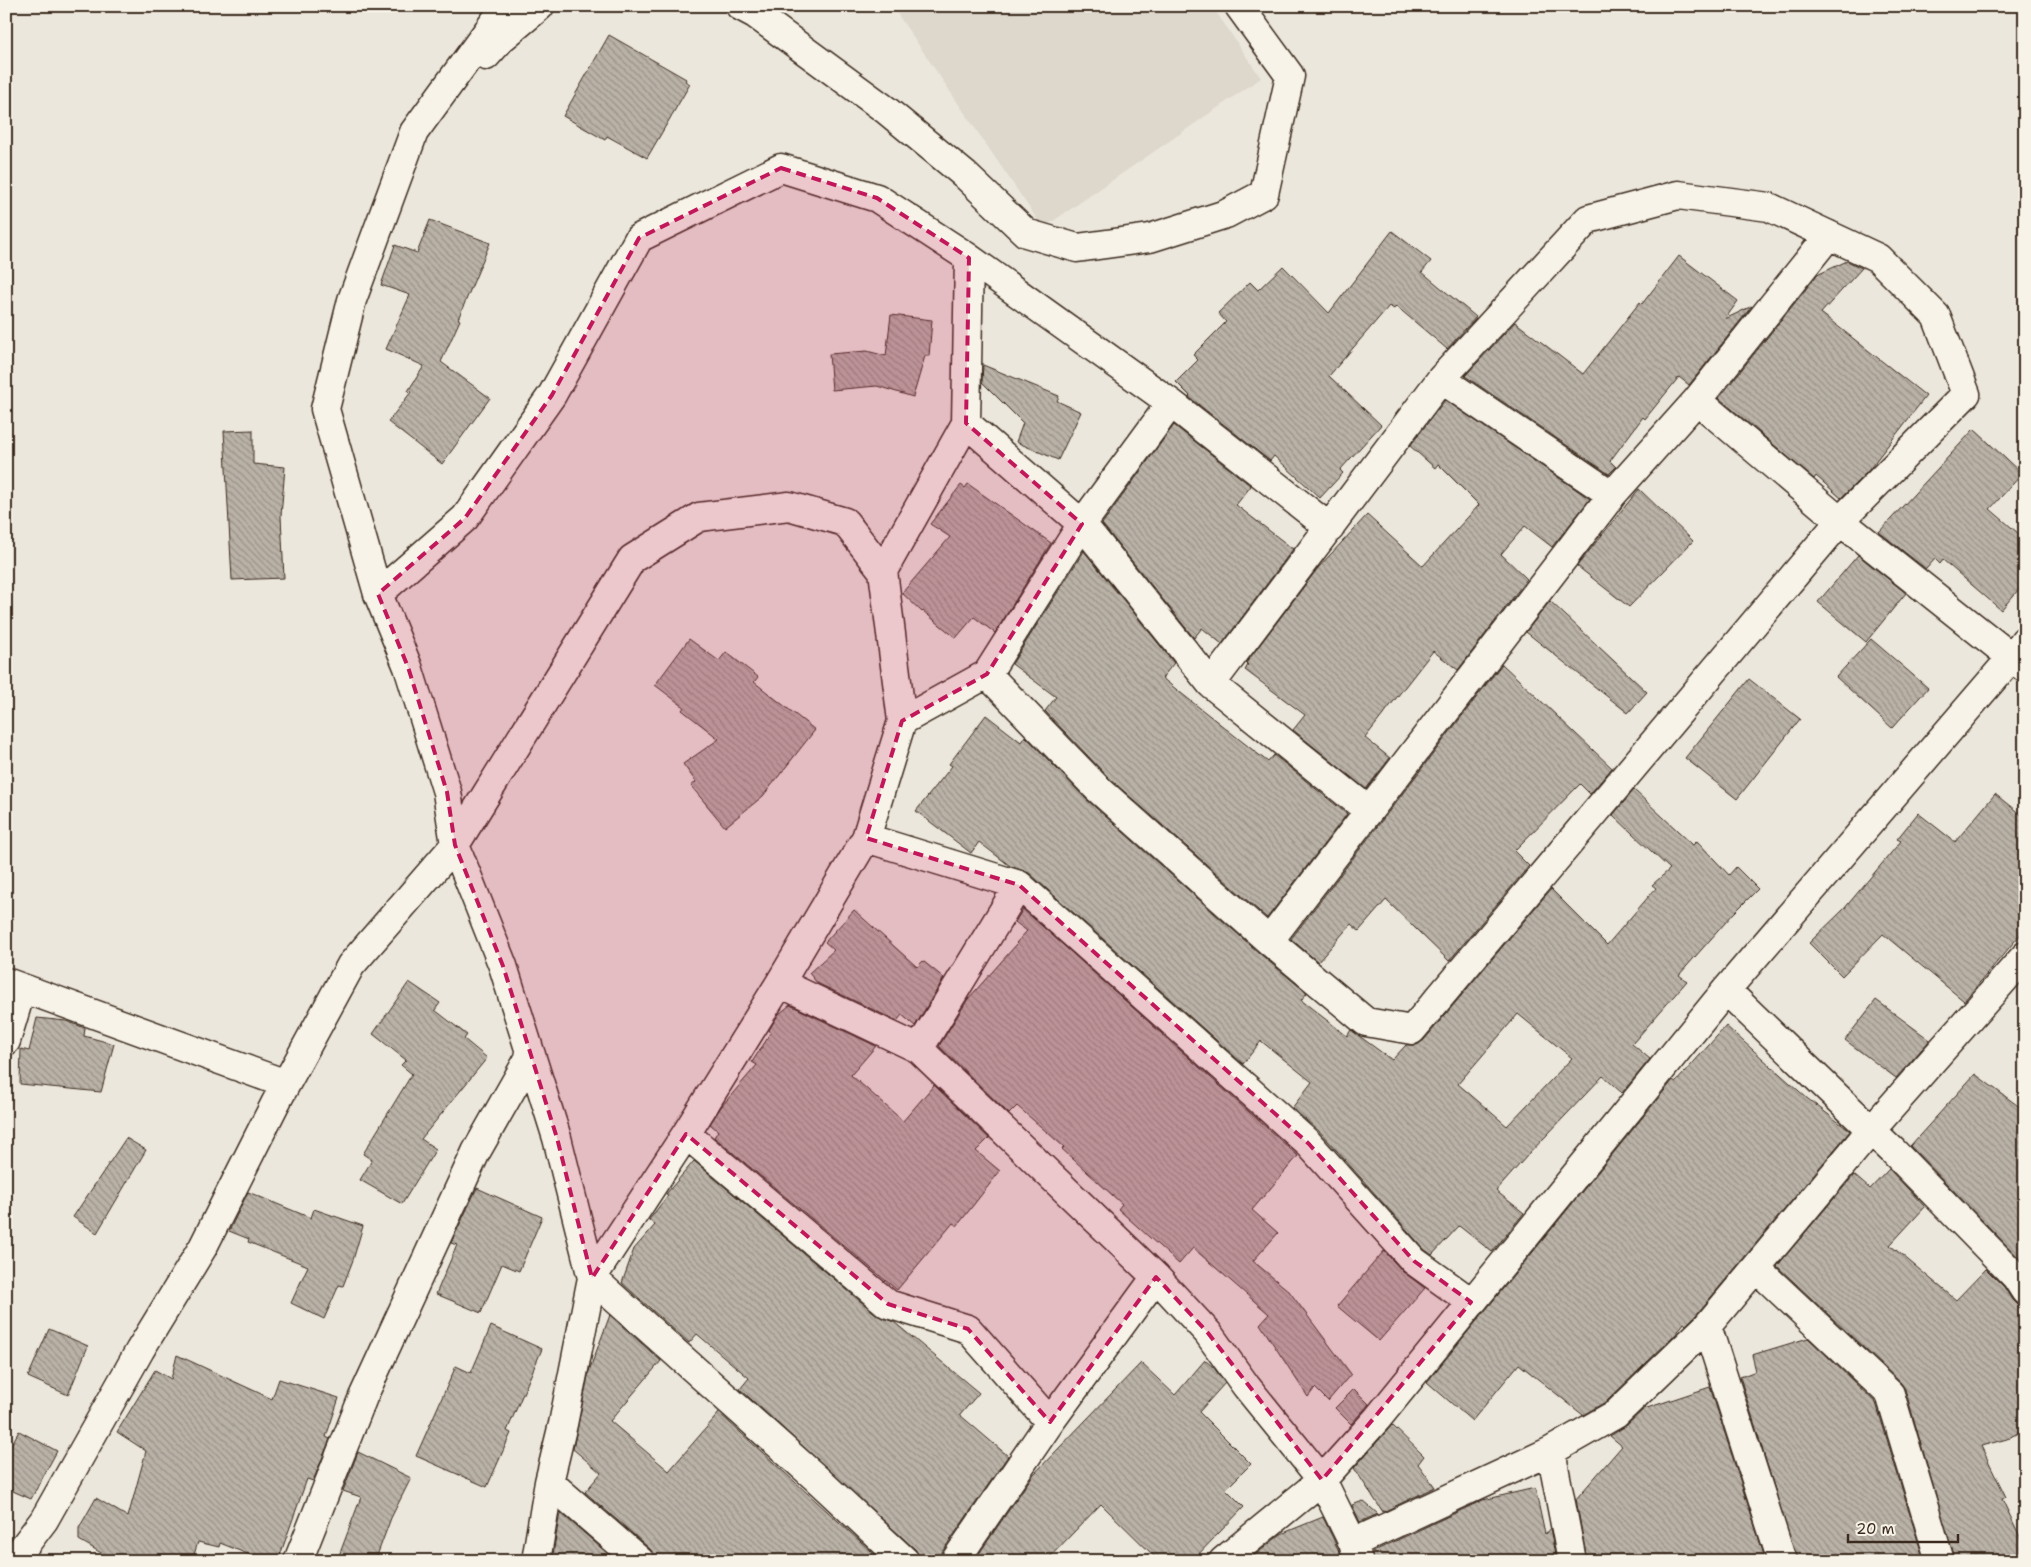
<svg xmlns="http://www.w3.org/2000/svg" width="2031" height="1567" font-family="'Shantell Sans',sans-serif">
<defs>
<pattern id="building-back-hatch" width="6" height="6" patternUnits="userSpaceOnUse" patternTransform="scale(1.25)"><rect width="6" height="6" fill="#bab2a7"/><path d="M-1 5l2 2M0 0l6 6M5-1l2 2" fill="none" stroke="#989187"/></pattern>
</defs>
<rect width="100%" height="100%" fill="#ece7dc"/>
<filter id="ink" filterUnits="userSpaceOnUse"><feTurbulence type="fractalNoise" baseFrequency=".02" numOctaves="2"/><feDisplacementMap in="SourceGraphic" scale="10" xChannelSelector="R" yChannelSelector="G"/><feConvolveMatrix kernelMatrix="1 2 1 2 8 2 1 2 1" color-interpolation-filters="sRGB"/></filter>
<g filter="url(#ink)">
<!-- built -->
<path fill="#ddd7cc" d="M892,6H1212L1261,78L1043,228Z"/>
<!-- building -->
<path fill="url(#building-back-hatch)" stroke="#3b2a1e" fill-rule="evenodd" d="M609,35L686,79L685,81L690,84L647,158L607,136L605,140L563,116Z
M430,220L490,243L458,319L460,320L441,362L490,398L442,464L388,422L411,392L408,391L424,366L386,349L410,295L381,285L395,245L417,253Z
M1392,231L1431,261L1422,272L1476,317L1447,349L1396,306L1394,309L1389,306L1329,376L1381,425L1340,470L1343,473L1320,498L1274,456L1270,461L1189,397L1190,396L1176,382L1198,360L1193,355L1226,322L1218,313L1250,282L1258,290L1283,266L1329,313Z
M1679,256L1738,301L1725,319L1752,306L1689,385L1679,377L1645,419L1643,417L1610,461L1616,467L1609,474L1465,376L1515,322L1583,374L1640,302L1642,304Z
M1847,261L1862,268L1821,313L1926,396L1868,471L1841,498L1816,476L1814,479L1719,398L1817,275Z
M891,315L932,320L929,356H925L913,397L877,386L832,390L829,354L867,351L886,356Z
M983,365L1059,396L1057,401L1081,412L1058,460L1016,442L1023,423L982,382Z
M1445,400L1590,499L1552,547L1525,526L1501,554L1527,579L1458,670L1433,651L1365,738L1390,758L1366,789L1293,730L1305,715L1245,670L1248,665L1246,663L1318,568L1367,515L1423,566L1479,505L1438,464L1435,468L1410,446Z
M1174,425L1251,486L1236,505L1293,549L1222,644L1202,628L1194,638L1102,524Z
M1974,429L2022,474L1990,509L2025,539V582L2001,610L1943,560L1940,564L1935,559L1926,569L1879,532Z
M253,430V464L285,467L281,516L284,578L232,580L224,431Z
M968,484L1051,543L995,633L974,617L956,638L923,611L922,612L902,593L950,537L930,524L961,485L965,488Z
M1639,489L1693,541L1629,607L1577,566Z
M1084,551L1174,663L1162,678L1268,762L1274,755L1347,814L1267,918L1108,777L1045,711L1056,697L1012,664Z
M1858,555L1906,593L1866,642L1818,602Z
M1550,601L1647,692L1628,713L1526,632Z
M689,639L719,661L726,652L758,677L754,682L815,730L763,796L725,827L691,786L696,782L683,764L719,739L682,710L684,707L655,685Z
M1871,639L1928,688L1892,728L1836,677Z
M1502,664L1612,768L1590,794L1580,784L1514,851L1529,866L1449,961L1386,900L1359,931L1351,924L1318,962L1291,939Z
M1749,679L1800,719L1737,799L1685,758Z
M986,715L1021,742L1025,736L1087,800L1259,953L1307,993L1301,1000L1347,1036L1351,1030L1392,1060L1406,1045H1417L1424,1040L1551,889L1607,945L1656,888L1652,885L1670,869L1613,815L1634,790L1693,845L1697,841L1729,875L1736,867L1758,889L1733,914L1679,975L1687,981L1632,1044L1650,1059L1622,1093L1603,1076L1527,1156L1496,1191L1524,1213L1492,1252L1459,1226L1432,1255L1424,1249L1321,1133L1292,1108L1312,1082L1261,1041L1243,1064L1029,873L1010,866L979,842L971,853L916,811L952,766L949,764ZM1518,1014L1572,1058L1507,1126L1458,1084Z
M1995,794L2025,818V929L1964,1001L1883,934L1842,976L1809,943L1844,909L1901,841L1897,839L1918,813L1955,842Z
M1023,909L1298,1156L1252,1210L1278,1233L1253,1261L1289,1291L1351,1374L1328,1401L1315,1388L1308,1397L1260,1324L1269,1314L1193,1248L1179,1264L1118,1209L1122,1204L1062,1149L1064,1147L1017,1106L1009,1114L939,1046L968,999L1017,944L1016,943L1027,931L1015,922Z
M854,910L917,967L923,961L944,978L915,1026L902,1015L897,1021L817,983L809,973L834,950L825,942Z
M409,982L440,1003L435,1010L467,1035L464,1039L487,1058L421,1139L436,1149L402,1204L360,1180L372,1160L363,1154L412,1074L401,1065L406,1060L373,1034Z
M1876,1000L1930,1040L1896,1078L1845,1040Z
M790,1005L876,1046L851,1075L903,1121L934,1085L989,1138L976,1151L1000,1171L957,1226L953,1223L897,1290L714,1137L718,1131L710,1124L721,1107L757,1065L752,1062L771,1033L769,1030L778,1015Z
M37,1018L66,1021L85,1028L84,1036L114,1044L101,1092L20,1084L21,1049L29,1051Z
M1726,1026L1808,1099L1850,1131L1696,1315L1686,1325L1684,1323L1676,1334L1607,1401L1583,1415L1519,1364L1472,1421L1427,1382L1673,1080L1676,1082Z
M1975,1074L2025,1111V1264L1910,1146Z
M126,1138L146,1150L97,1233L73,1217Z
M694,1161L878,1316L894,1322L979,1393L960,1415L1008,1456L942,1552L940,1561H920L916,1550L740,1389L749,1378L697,1334L689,1343L622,1283L634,1249L655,1225L649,1220L668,1195L666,1194Z
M1889,1169L1925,1207L1890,1245L1956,1300L1986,1269L2004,1287L2012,1300L2017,1305L2025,1306V1429L2007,1439L1981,1446L2006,1497L2002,1499L2025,1547V1561H1955L1905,1389L1901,1383L1777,1266L1854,1175L1870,1189Z
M477,1188L542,1217L519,1271L502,1264L481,1313L436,1294L457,1245L451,1243Z
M248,1192L311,1218L314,1209L363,1226L353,1260L343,1286L339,1285L324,1319L291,1303L308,1266L248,1242L249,1239L229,1231Z
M1384,1251L1403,1272L1425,1288L1379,1341L1337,1306Z
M610,1315L661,1361L610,1421L669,1471L719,1413L882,1561H655V1555L650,1549L585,1492L601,1473L573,1449L589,1371Z
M491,1326L542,1349L507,1431L511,1433L487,1487L416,1456L456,1366L471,1373Z
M49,1329L88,1346L68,1395L28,1377Z
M1808,1338L1876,1403L1924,1561H1797L1740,1377L1756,1371L1752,1355Z
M177,1355L272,1399L279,1379L339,1398L326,1437L330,1439L313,1481L307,1479L278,1561H265L220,1543L219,1547L198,1542L192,1561H115L79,1540V1528L96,1498L128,1517L146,1451L117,1432L155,1370L171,1379Z
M1205,1360L1214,1368L1225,1383L1199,1412L1251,1464L1226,1489L1244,1507L1192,1561H1159L1101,1504L1046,1561H974L1033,1475L1141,1363L1175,1395Z
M1710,1387L1766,1561H1587L1576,1499L1622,1446L1610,1436L1627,1425L1644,1409Z
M1354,1389L1369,1404L1351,1424L1335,1408Z
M1392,1425L1424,1456L1418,1464L1435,1487L1383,1512L1354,1468Z
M19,1431L57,1451L31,1499L6,1488V1454Z
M358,1452L411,1478L391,1518L375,1561H337L361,1497L343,1491Z
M1535,1488L1545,1534L1550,1528L1556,1561H1373L1372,1552L1483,1500Z
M1363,1501L1378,1514L1360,1522L1352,1505Z
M560,1512L616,1561H552Z
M1323,1517L1338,1549L1342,1561H1248L1281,1534Z"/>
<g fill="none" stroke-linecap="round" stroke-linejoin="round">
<defs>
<path id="street" d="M506,6L414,132L352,300L325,409L378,594L408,667L447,792L455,845L503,966L557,1138L592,1278L816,1478L905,1561
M740,6L755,14L886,110L965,175L1026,233L1077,248L1150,238L1226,214L1264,194L1290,76L1239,6
M486,56L503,37L540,6
M1697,400L1840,521L2025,668
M966,423L1082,524L1211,684L1441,379L1612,495
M883,571L966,423L969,258
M378,594L465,518L552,395L639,238L781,168L877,198L969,258L1171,403L1330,528
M987,674L1082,524L1171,403
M1211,684L1369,811
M902,721L987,674L1097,788L1269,941L1366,1022L1412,1030L1840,521L1966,394L1936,316L1878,258L1769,207L1678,195L1588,219L1441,379
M866,838L1019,885L1309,1144L1414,1261L1471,1302
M1269,941L1612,495L1697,400L1829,235
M6,982L286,1084
M780,983L919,1049L1156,1277L1208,1333L1246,1386L1322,1480L1353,1543L1358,1560
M1726,990L1893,1151L2016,1277L2025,1291
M6,1041L22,988
M919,1049L1019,885
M686,1134L888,1304L968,1329L1050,1422
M1757,1269L1890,1394L1940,1561
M1707,1326L1782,1561
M1551,1451L1572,1561
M549,1482L640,1561
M1353,1543L1551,1451L1616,1414L1707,1326L1871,1130L2025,956
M13,1561L44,1520L140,1350L203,1247L275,1104L351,965L455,845L632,559L699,517L789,506L845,522L883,571L902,721L866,838L780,983L686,1134L592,1278L563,1424L549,1482L536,1561
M298,1561L363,1397L476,1152L531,1055
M955,1561L1050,1422L1156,1277
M1223,1561L1322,1480L1377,1419L1726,990L2012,657L2025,640"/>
</defs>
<!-- street casing -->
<use href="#street" stroke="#3b2a1e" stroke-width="31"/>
<!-- street -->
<use href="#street" stroke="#f7f3e8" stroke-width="28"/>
</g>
</g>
<!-- marked area -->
<path fill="#c2185b" fill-opacity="0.2" stroke="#c2185b" stroke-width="4" stroke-dasharray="10 6" stroke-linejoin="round" d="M781,168L877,198L969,258L966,423L1082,524L987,674L902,721L866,838L1019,885L1309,1144L1414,1261L1471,1302L1322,1480L1208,1333L1156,1277L1050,1422L968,1329L888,1304L686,1134L592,1278L557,1138L503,966L455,845L447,792L408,667L378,594L465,518L552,395L639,238Z"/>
<!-- margin -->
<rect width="2031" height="1567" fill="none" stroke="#f7f3e8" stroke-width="25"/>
<rect x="12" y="12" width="2006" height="1542" fill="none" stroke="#3b2a1e" stroke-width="2" filter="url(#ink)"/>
<!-- scale -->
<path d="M1848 1534v8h110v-8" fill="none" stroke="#3b2a1e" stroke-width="2.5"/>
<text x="1856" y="1534" font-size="15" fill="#3b2a1e" stroke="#f7f3e8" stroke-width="4" paint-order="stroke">20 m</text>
</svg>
